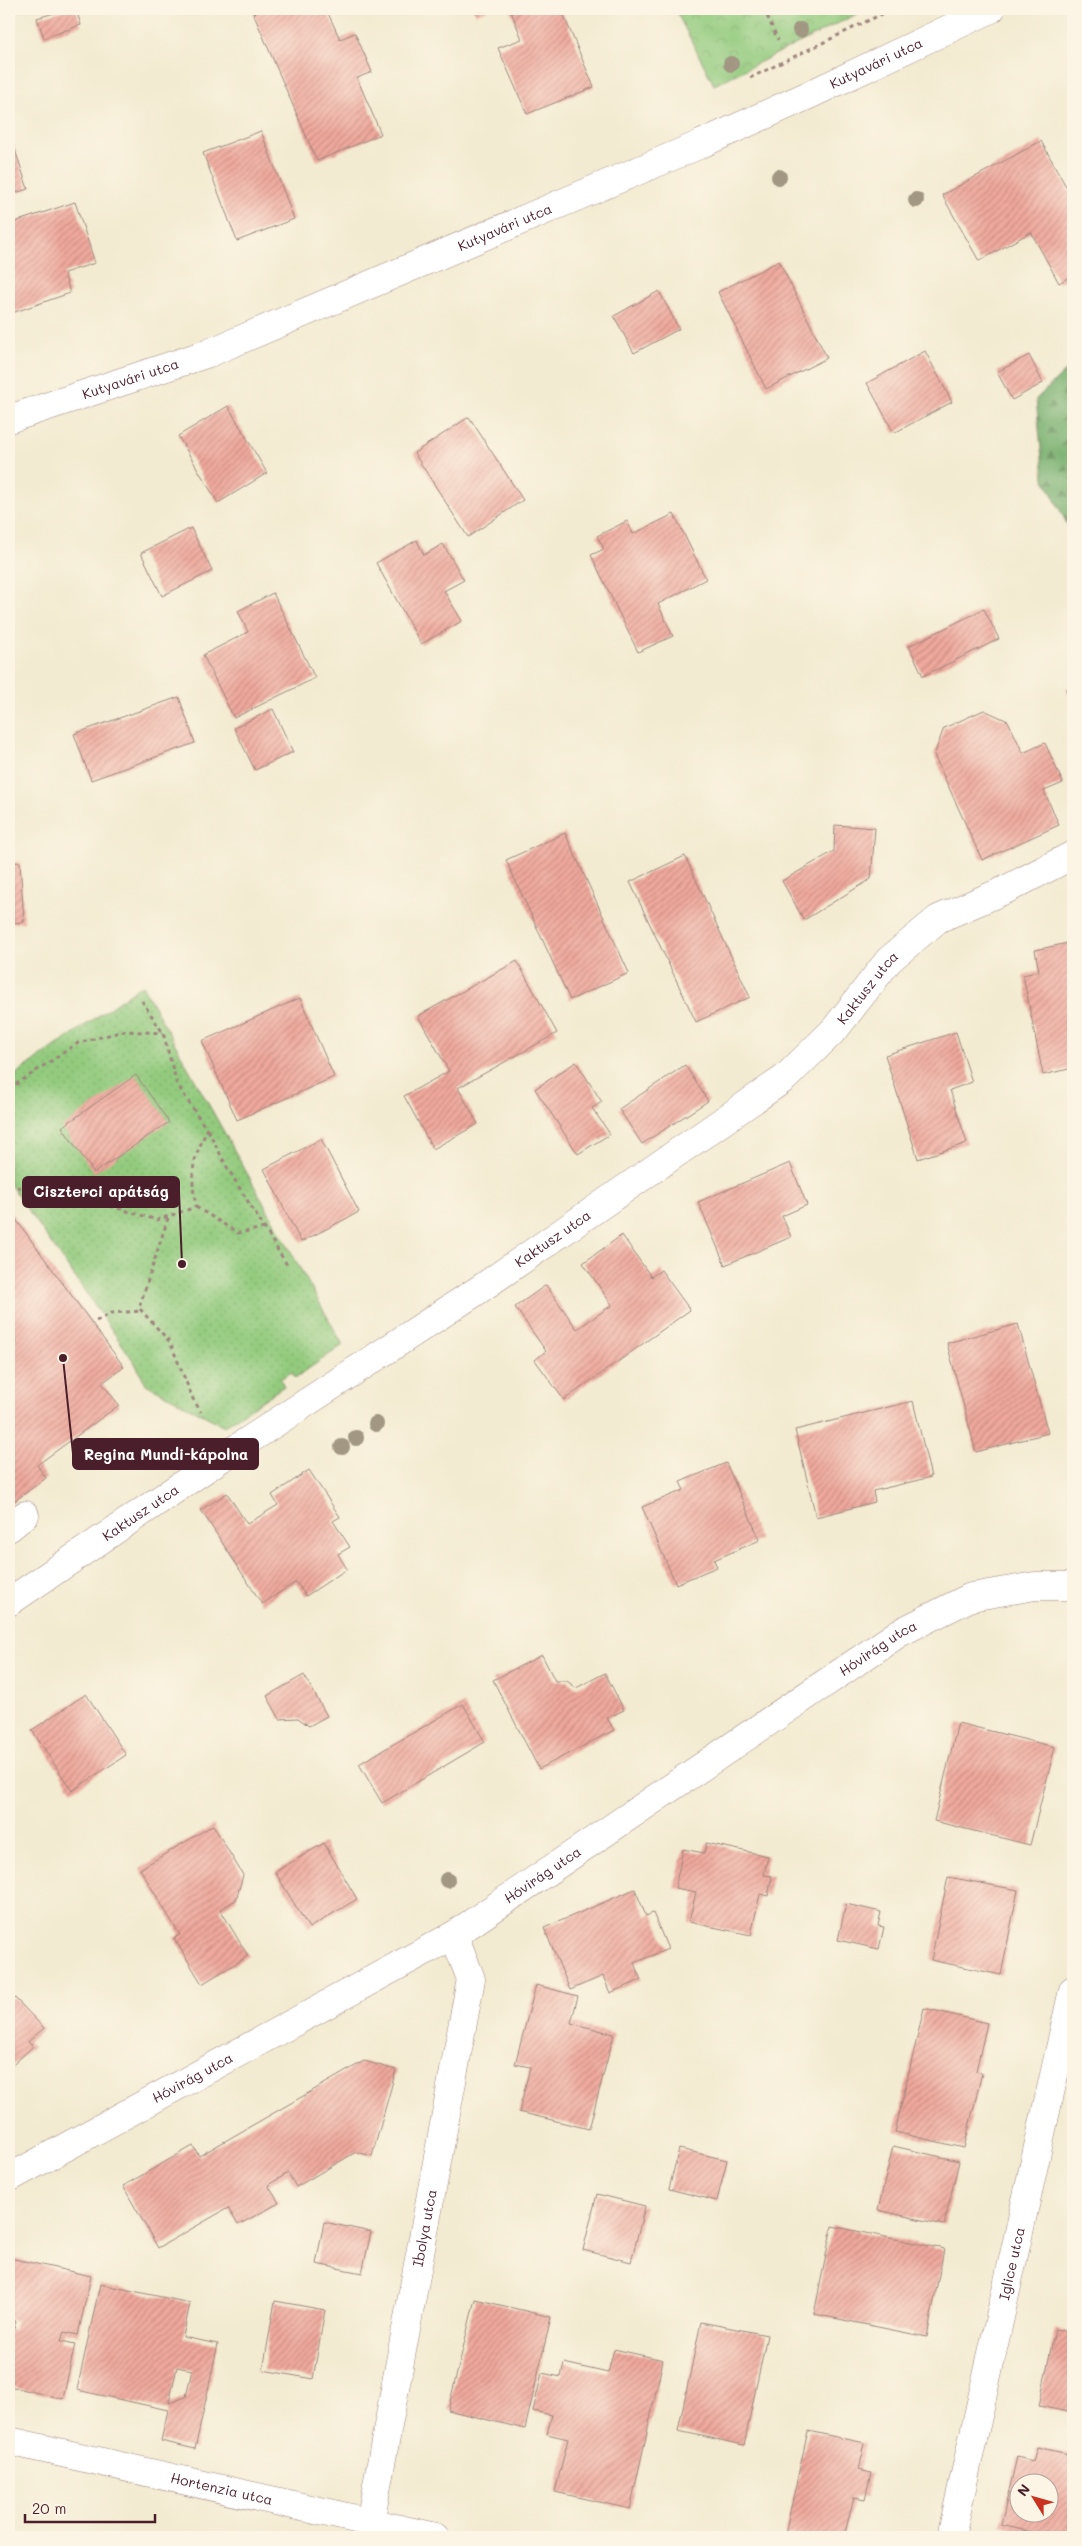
<svg xmlns="http://www.w3.org/2000/svg" width="1082" height="2546" font-family="Mali,sans-serif">
<defs>
<pattern id="forest-firs" width="22" height="20" patternUnits="userSpaceOnUse" patternTransform="scale(1.25)"><rect width="22" height="20" fill="#76af6d"/><path d="M5 1l3.5 6h-7zM16 11l3.5 6h-7z" fill="#638e5a"/></pattern>
<pattern id="park-crowns" width="20" height="18" patternUnits="userSpaceOnUse" patternTransform="scale(1.25)"><rect width="20" height="18" fill="#93cb7e"/><path d="M2 6a3 3 0 1 1 6 0M12 15a3 3 0 1 1 6 0" fill="none" stroke="#80ae6d"/></pattern>
<pattern id="garden-dots" width="8" height="8" patternUnits="userSpaceOnUse" patternTransform="scale(1.25)"><rect width="8" height="8" fill="#93cb7e"/><path d="M2 2h.1M6 6h.1" fill="none" stroke="#80ae6d" stroke-width="1.8" stroke-linecap="round"/></pattern>
<pattern id="building-hatch" width="6" height="6" patternUnits="userSpaceOnUse" patternTransform="scale(1.25)"><rect width="6" height="6" fill="#f0a99d"/><path d="M-1 1l2-2M0 6l6-6M5 7l2-2" fill="none" stroke="#c48980"/></pattern>
</defs>
<rect width="100%" height="100%" fill="#fcf5e5"/>
<filter id="ink" filterUnits="userSpaceOnUse"><feTurbulence type="fractalNoise" baseFrequency=".02" numOctaves="2"/><feDisplacementMap in="SourceGraphic" scale="10" xChannelSelector="R" yChannelSelector="G"/><feConvolveMatrix kernelMatrix="1 2 1 2 8 2 1 2 1" color-interpolation-filters="sRGB"/></filter>
<filter id="wash" filterUnits="userSpaceOnUse"><feTurbulence type="fractalNoise" baseFrequency=".0096" numOctaves="4" result="noise"/><feDisplacementMap in="SourceGraphic" scale="20" xChannelSelector="R" yChannelSelector="G"/><feGaussianBlur stdDeviation="1.12" result="paint"/><feColorMatrix in="noise" values="0 0 0 0 0 0 0 0 0 0 0 0 0 0 0 0 0 1.4 0 .05"/><feComposite in="paint" operator="in"/></filter>
<g filter="url(#wash)">
<rect width="100%" height="100%" fill="#f3ebd1"/>
<!-- forest -->
<path fill="url(#forest-firs)" stroke="#60674c" d="M1073,364V536L1044,478L1036,399Z"/>
<!-- park -->
<path fill="url(#park-crowns)" stroke="#6e7554" d="M675,9H867L714,85Z"/>
<!-- garden -->
<path fill="url(#garden-dots)" stroke="#6e7554" d="M142,985L343,1345L295,1378L292,1372L280,1379L284,1386L224,1426L146,1384L135,1363L9,1183V1079Z"/>
<g id="blocks">
<!-- building -->
<path fill="url(#building-hatch)" fill-rule="evenodd" d="M68,9H76L81,25L44,38L37,18Z
M262,9H326L340,39L355,33L372,72L357,78L381,134L317,161L253,13Z
M473,9H490L476,14Z
M510,9H561L594,87L527,114L498,48L522,39Z
M261,131L294,219L237,241L203,153Z
M9,132L28,189L9,195Z
M1041,141L1069,192L1073,189V275L1059,283L1031,232L979,261L942,195Z
M75,202L95,263L64,273L70,293L9,314V224Z
M779,261L827,358L766,389L718,292Z
M659,291L679,329L634,353L614,316Z
M925,351L952,402L894,433L867,383Z
M1029,355L1043,383L1012,400L997,372Z
M228,406L267,473L218,503L178,436Z
M469,417L523,500L468,537L414,453Z
M674,514L706,579L658,604L673,636L638,652L591,555L604,549L597,536L627,521L633,534Z
M191,528L212,571L162,596L141,553Z
M417,540L424,555L443,544L464,580L444,591L462,621L421,644L376,563Z
M273,593L315,678L234,718L203,655L248,632L238,611Z
M984,609L999,639L923,676L909,646Z
M1073,686V703L1066,689Z
M179,697L195,743L91,780L74,734Z
M273,709L293,752L255,770L234,728Z
M984,710L1008,721L1023,753L1045,743L1063,783L1044,791L1059,825L982,860L934,755L944,728Z
M835,825L875,828L871,879L804,920L782,881L834,851Z
M565,833L629,973L570,1000L506,860Z
M685,856L750,997L696,1022L630,882Z
M20,862L24,922L9,923V863Z
M1073,942V1068L1043,1075L1023,975L1039,971L1035,950Z
M517,961L557,1033L458,1088L478,1124L433,1149L404,1096L449,1071L418,1016Z
M300,998L334,1077L237,1120L202,1041Z
M956,1032L972,1082L950,1090L967,1143L918,1159L885,1055Z
M576,1062L602,1102L592,1108L610,1134L578,1154L535,1089Z
M685,1065L708,1101L642,1144L619,1109Z
M136,1075L169,1122L94,1173L62,1127Z
M321,1139L359,1212L301,1242L264,1169Z
M790,1163L807,1205L782,1216L791,1237L725,1265L698,1202Z
M9,1210L124,1367L102,1383L119,1405L37,1465L46,1478L9,1505V1349L16,1343L9,1335Z
M622,1235L651,1277L661,1270L690,1310L564,1400L535,1360L546,1351L515,1307L546,1285L577,1329L612,1305L583,1263Z
M1018,1324L1048,1433L976,1452L947,1343Z
M913,1401L931,1477L873,1491L875,1502L816,1517L795,1430Z
M726,1463L760,1540L714,1560L717,1567L676,1584L642,1507L684,1490L680,1482Z
M309,1470L340,1517L333,1521L350,1547L338,1554L347,1569L306,1596L296,1582L262,1604L201,1510L227,1493L247,1524L278,1505L272,1495Z
M542,1655L555,1681H567L576,1688L605,1673L624,1710L607,1718L614,1730L539,1769L493,1680Z
M304,1675L327,1716L309,1726L298,1718L280,1719L267,1696Z
M86,1694L126,1755L72,1791L32,1730Z
M463,1704L485,1742L382,1803L359,1764Z
M958,1723L1055,1747L1030,1845L934,1821Z
M213,1825L243,1875L236,1900L220,1909L248,1956L202,1984L174,1938L180,1935L140,1869Z
M324,1843L357,1899L309,1928L275,1872Z
M706,1843L768,1856L764,1875L772,1876L768,1896L760,1894L751,1935L689,1922L696,1892L675,1888L683,1849L704,1853Z
M948,1877L1018,1890L1001,1975L931,1960Z
M635,1889L646,1916L653,1913L668,1949L634,1963L641,1980L610,1993L603,1976L570,1990L544,1928Z
M846,1904L881,1912L878,1926L884,1927L879,1949L838,1940Z
M536,1985L578,1996L571,2023L614,2034L589,2129L519,2112L530,2067L515,2064Z
M14,1997L44,2028L28,2042L33,2046L13,2065L9,2060V2001Z
M924,2008L987,2023L976,2071L982,2073L964,2148L895,2132Z
M364,2061L396,2070L372,2156L356,2152L296,2187L288,2173L268,2185L279,2203L238,2225L228,2208L158,2248L123,2186L193,2146L199,2156Z
M893,2146L959,2161L944,2225L878,2210Z
M679,2149L727,2160L717,2201L669,2189Z
M597,2194L645,2206L631,2262L583,2250Z
M324,2222L371,2232L362,2273L316,2264Z
M832,2226L944,2249L927,2337L814,2314Z
M10,2258L91,2276L78,2335L64,2332L61,2341L75,2344L63,2399L9,2386V2329L13,2330L16,2321L9,2319Z
M100,2284L190,2303L183,2337L218,2344L195,2449L161,2441L168,2410L77,2390ZM177,2367L192,2370L186,2397L169,2403Z
M475,2299L551,2317L525,2429L448,2410Z
M275,2301L325,2310L313,2379L263,2370Z
M701,2322L767,2335L744,2445L678,2431Z
M1055,2329L1073,2333V2413L1039,2406Z
M614,2349L663,2360L630,2509L555,2492L568,2439L547,2434L552,2415L533,2411L542,2373L561,2377L564,2363L608,2373Z
M808,2431L865,2443L859,2470L871,2473L865,2499L854,2497L844,2537H799L785,2534Z
M1037,2447L1073,2455V2537L1046,2532L1045,2535L1001,2525L1017,2457L1033,2461ZM1020,2484H1050V2514H1020Z"/>
</g>
</g>
<g filter="url(#ink)">
<use href="#blocks" fill-opacity="0" stroke="#9e857e" stroke-width="1"/>
<g fill="none" stroke-linecap="round" stroke-linejoin="round">
<defs>
<g id="minor">
<path id="s1" d="M9,419L209,353L701,144L811,94L991,9"/>
<path d="M9,1528L25,1515"/>
<path id="s2" d="M9,1602L217,1461L480,1289L785,1078L835,1029L889,960L938,919L1005,890L1073,855"/>
<path id="s3" d="M9,2178L454,1935L899,1633L971,1597L1035,1586H1073"/>
<path id="s4" d="M9,2441L435,2537"/>
<path id="s5" d="M370,2523L471,1979L454,1935"/>
<path id="s6" d="M951,2537L1073,1990"/>
</g>
</defs>
<!-- minor casing -->
<use href="#minor" stroke="#9e857e" stroke-width="29"/>
<!-- path -->
<path stroke="#9e857e" stroke-width="3" stroke-dasharray="4 4" stroke-linecap="butt" d="M764,9L778,40
M767,16L780,9
M750,78L892,9
M9,1089L78,1043L124,1031L163,1033
M208,1130L228,1169L287,1265
M9,1187L51,1188L157,1220L196,1207C190,1171 192,1162 207,1130L177,1084L163,1033L142,1001
M196,1207L238,1233L265,1228
M168,1218L139,1308L170,1342L193,1399L201,1412
M96,1321L112,1313L141,1311"/>
<!-- minor -->
<use href="#minor" stroke="#fff" stroke-width="28"/>
</g>
<!-- trees -->
<g fill="#a29783">
<circle cx="800" cy="30" r="8"/>
<circle cx="731" cy="64" r="8"/>
<circle cx="779" cy="177" r="8"/>
<circle cx="916" cy="200" r="8"/>
<circle cx="376" cy="1424" r="8"/>
<circle cx="356" cy="1438" r="8"/>
<circle cx="342" cy="1447" r="8"/>
<circle cx="447" cy="1880" r="8"/>
</g>
</g>
<g text-anchor="middle" stroke-width="4" stroke-linejoin="round" paint-order="stroke">
<!-- street labels -->
<g font-size="14" fill="#4a1f2b" stroke="#fcf5e5">
<text dy="5" stroke="none"><textPath href="#s1" startOffset="938">Kutyavári utca</textPath></text>
<text dy="5" stroke="none"><textPath href="#s1" startOffset="532">Kutyavári utca</textPath></text>
<text dy="5" stroke="none"><textPath href="#s1" startOffset="128">Kutyavári utca</textPath></text>
<text dy="5" stroke="none"><textPath href="#s2" startOffset="1059">Kaktusz utca</textPath></text>
<text dy="5" stroke="none"><textPath href="#s2" startOffset="654">Kaktusz utca</textPath></text>
<text dy="5" stroke="none"><textPath href="#s2" startOffset="159">Kaktusz utca</textPath></text>
<text dy="5" stroke="none"><textPath href="#s3" startOffset="1019">Hóvirág utca</textPath></text>
<text dy="5" stroke="none"><textPath href="#s3" startOffset="614">Hóvirág utca</textPath></text>
<text dy="5" stroke="none"><textPath href="#s3" startOffset="209">Hóvirág utca</textPath></text>
<text dy="5" stroke="none"><textPath href="#s5" startOffset="300">Ibolya utca</textPath></text>
<text dy="5" stroke="none"><textPath href="#s6" startOffset="280">Iglice utca</textPath></text>
<text dy="5" stroke="none"><textPath href="#s4" startOffset="218">Hortenzia utca</textPath></text>
</g>
</g>
<!-- callouts -->
<path fill="none" stroke="#4a1f2b" stroke-width="2" d="M182 1264L179 1192M63 1358L73 1454"/>
<g fill="#4a1f2b" stroke="#fcf5e5" stroke-width="2">
<circle cx="182" cy="1264" r="5"/>
<circle cx="63" cy="1358" r="5"/>
</g>
<g fill="#4a1f2b" stroke="#4a1f2b" stroke-width="2">
<rect x="23" y="1177" width="156" height="30" rx="5"/>
<rect x="73" y="1439" width="185" height="30" rx="5"/>
</g>
<g font-size="15" text-anchor="middle" font-weight="bold" fill="#fff">
<text x="101" y="1197">Ciszterci apátság</text>
<text x="166" y="1460">Regina Mundi-kápolna</text>
</g>
<!-- margin -->
<rect width="1082" height="2546" fill="none" stroke="#fcf5e5" stroke-width="30"/>
<!-- north arrow -->
<g transform="translate(1034 2498) rotate(307)"><circle r="24" fill="#fcf5e5" stroke="#b59f9b"/>
<path d="M0-4L9 19L0 12L-9 19Z" fill="#c8321e"/>
<text y="-8" font-size="14" font-weight="bold" text-anchor="middle" fill="#4a1f2b">N</text>
</g>
<!-- scale -->
<path d="M25 2514v8h130v-8" fill="none" stroke="#4a1f2b" stroke-width="2.5"/>
<text x="32" y="2514" font-size="15" fill="#4a1f2b" stroke="#fcf5e5" stroke-width="4" paint-order="stroke">20 m</text>
</svg>
